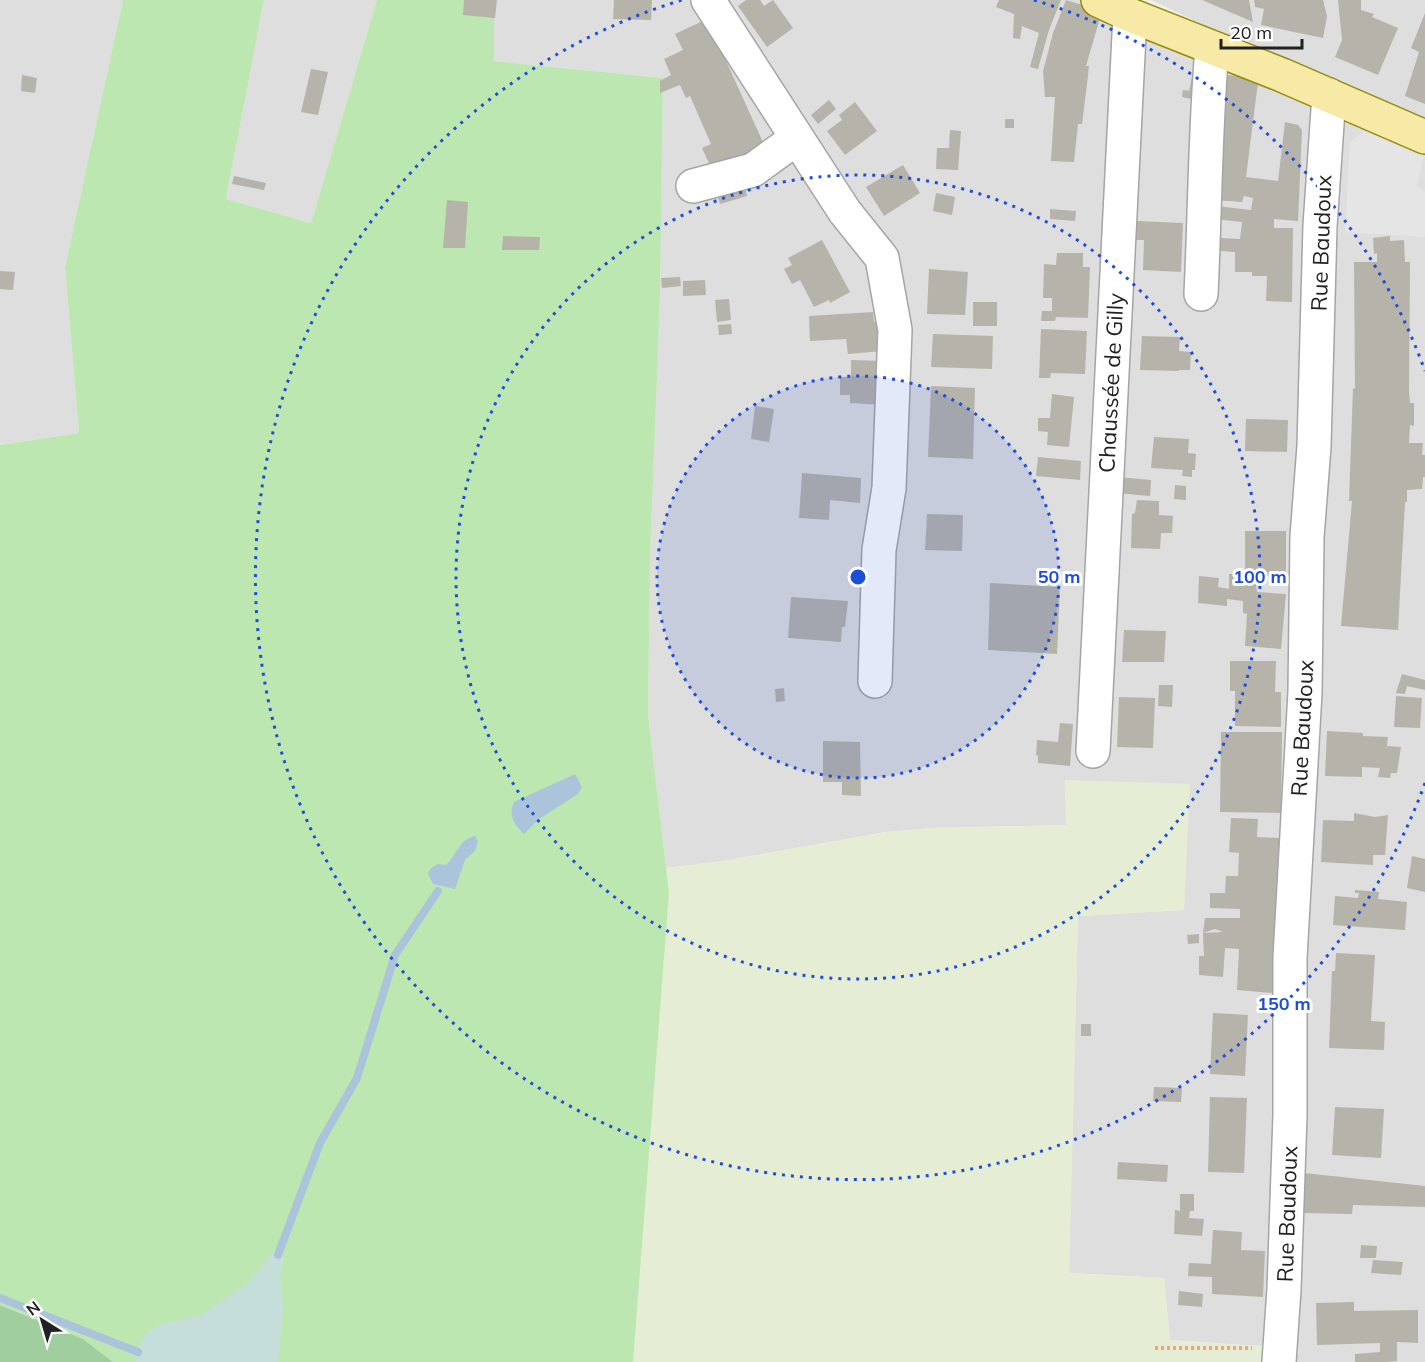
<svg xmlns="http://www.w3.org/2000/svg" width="1425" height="1362" font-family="Mulish,sans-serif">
<rect width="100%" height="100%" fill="#f1f0e8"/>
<!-- residential -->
<path fill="#dfdede" d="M0,0H123L65,267L79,433L0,445Z
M264,0H377L311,223L226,199Z
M494,0H1115L1425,133V1362H1277V1347L1170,1340L1164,1278L1069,1273L1078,916L1184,910L1065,780L1066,825L933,828L886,832L723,861L666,868L648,714L650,560L660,299L663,78L494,61Z
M1151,0H1425V121L1324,81Z"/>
<!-- farmland -->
<path fill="#e5eed4" d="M1065,780L1190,784L1184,910L1078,916L1069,1273L1164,1278L1170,1340L1280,1348L1279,1362H633L669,893L666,868L723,861L886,832L933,828L1066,825Z"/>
<!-- grass -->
<path fill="#bde7b1" d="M123,0H264L226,199L311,223L377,0H494V61L663,78L660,299L650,560L648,714L669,893L633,1362H113L83,1339L0,1305V445L79,433L65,267Z"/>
<!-- forest -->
<path fill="#a0ce9f" d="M0,1305L83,1339L113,1362H0Z"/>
<!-- wetland -->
<path fill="#c6ded9" d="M279,1250L284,1257L280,1276L283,1307L278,1362H136L135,1351L146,1334L158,1325L203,1314L249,1282L273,1252Z"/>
<!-- parking -->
<path fill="#e5e5e5" d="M1367,129L1424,156L1416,187L1425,191V237L1345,232L1350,142Z"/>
<!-- water -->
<path fill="#abc4dc" d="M575,774L582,787L578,794L539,819L524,834C514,824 508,815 514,802Z
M475,836L478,841L475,851L465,860L455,889L433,884L428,874L431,868L438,864L446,865C457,855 459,839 475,836Z"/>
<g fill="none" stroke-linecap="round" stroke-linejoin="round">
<!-- stream -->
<path stroke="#abc4dc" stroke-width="8" d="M278,1255L320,1143L357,1078L395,955L438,891
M0,1298L138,1352"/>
</g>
<!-- building -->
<path fill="#b6b3aa" d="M464,0H497L495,18L463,15Z
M614,0H652L651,20L613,19Z
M746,0H760L764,6L773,0L793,28L767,47L738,6Z
M999,0H1061L1049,30L1038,69L1030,67L1039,33L1022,26L1020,39L1013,38L1014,14L996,7Z
M1066,0L1102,11L1086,66H1089L1088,76L1082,124H1078L1074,162L1051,161L1055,97H1045L1043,71L1053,33Z
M1202,0H1249L1253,22Z
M1254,0H1323L1327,16L1323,38L1261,25L1264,9L1255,7Z
M1338,0H1361V10L1374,14L1372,17L1398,28L1378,75L1335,57L1342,40Z
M1425,13V104L1405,96L1419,52L1411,48Z
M707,19L766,149L712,170L702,148L711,144L690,96L686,98L680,85L660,93V81L671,75L664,59L683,50L675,34Z
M311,69L328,72L318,115L301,112Z
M1220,74L1254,78L1258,82L1246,177L1278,181L1285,122L1298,125L1302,130L1298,221L1274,219V228H1293L1292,302L1266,301L1267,276H1252V272H1235V252L1220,251V238L1240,239L1242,222L1214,219L1216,206L1251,210L1253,198L1244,196L1242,202L1214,200Z
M22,75L37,78L35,93L21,91Z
M1192,77L1201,79L1206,102L1182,97L1183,90L1189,91Z
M829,100L836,109L818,124L811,115Z
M855,102L877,131L845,155L827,131L842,120L839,115Z
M1005,119H1014V128H1005Z
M950,130L961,131L958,170L936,169L937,148H949Z
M903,165L920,193L884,216L866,187Z
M234,176L266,183L264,190L232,184Z
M743,180L747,196L720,204L715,188Z
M936,193L955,197L952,215L933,211Z
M447,200L468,202L465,248H443Z
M1050,209L1076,211L1075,221L1050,219Z
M1137,221L1183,223L1181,272L1143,270L1144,240H1136Z
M503,236L540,237L539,250H502Z
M1390,236V241L1404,240L1405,262H1410L1409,391L1410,403H1414V426L1410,425L1409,443H1423L1422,455H1425V477H1423L1422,489L1407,490V502H1405L1398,630L1341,626L1352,501H1349L1353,388L1355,389L1354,262H1377V253L1374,254L1373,238Z
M822,240L850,292L830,303L829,300L814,307L800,280L792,284L784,269L792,265L788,258Z
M1057,253H1083V267H1090L1088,318L1056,317L1055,321H1041L1042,311H1052V298H1043L1044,264L1056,265Z
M929,269L968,272L965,315L927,314Z
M0,271L15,272L13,290L0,289Z
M680,277L681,286L662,288L661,278Z
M705,280L706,295L683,296V281Z
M729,299L731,320L717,322L715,300Z
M973,302H997V326H973Z
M873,312L874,322H880L883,351L848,354L846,339L810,341L809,316Z
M731,324L732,334L719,335L718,325Z
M1041,329L1087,331L1085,374L1051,373L1050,378H1039Z
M933,334L993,336L992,369L931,367Z
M1142,336L1180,337L1179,351L1191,352L1190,370H1179V371L1140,370Z
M851,360L885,361L883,405L850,403V395H840V377H851Z
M931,386L975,388L973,459L928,457Z
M1052,394L1074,397L1069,447L1047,445L1048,432L1038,431V418H1050Z
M755,406L774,409L769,442L751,439Z
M1246,419L1288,420L1287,452L1245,451Z
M1154,437L1189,439L1188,453L1196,454L1195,470H1192V477L1182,476L1183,470L1151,468Z
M1038,457L1081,461L1080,480L1036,476Z
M802,473L861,478L860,503L830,500L829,520L799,518Z
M1118,477L1151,480L1150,496L1117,493Z
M1175,485L1186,486V500L1174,499Z
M1137,500L1159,501V515L1173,516L1172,533H1161L1160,549L1131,548L1132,514L1135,513Z
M927,514L963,515L962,551L925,550Z
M1245,531H1286V577L1255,576L1257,592L1286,594L1281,649L1245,646L1247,614L1243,613V601L1227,599V606L1198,603L1199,576L1219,578L1218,587L1229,589V574H1245Z
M990,583L1060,587L1057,654L988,650Z
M791,597L848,601L845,627H842L841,642L788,638Z
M1124,630L1166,631L1164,662H1122Z
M1230,661H1276L1275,692H1281V727L1235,726V691H1230Z
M1402,674L1425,680V690L1407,686L1405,694L1396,693Z
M1159,685H1173L1172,707L1158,706Z
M784,688L785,701L776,702L775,689Z
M1396,696L1422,698L1420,728L1394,727Z
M1119,697L1155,698L1153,748L1117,747Z
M1060,723L1073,724L1070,766L1038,763V756L1036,755L1037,740L1058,742Z
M1327,731L1363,733V736L1388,737L1387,746L1401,747L1397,773H1391L1390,778L1378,777L1380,768L1362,767V777L1325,776Z
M1221,732H1282L1281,813L1220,812Z
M823,741L860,742L861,796L842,795V782H823Z
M1354,813L1375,817L1388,815L1385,855H1373V865L1321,862L1323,820L1354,821Z
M1231,818L1258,819L1257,837L1281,838L1273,993L1237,990L1239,949L1225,948L1223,977L1199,975V956H1204L1203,933L1223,932L1215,929L1203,933L1205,918H1240V909L1210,908V893H1225L1226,876H1238L1239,853L1229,852Z
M1412,856L1425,859V892L1407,888Z
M1355,890L1379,892L1378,899L1407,902L1405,930L1333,925L1335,896L1358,898L1359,893H1355Z
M1199,934V943L1188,944L1187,935Z
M1336,953L1375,955L1371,1021L1385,1022L1384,1050L1329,1048L1332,971H1335Z
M1213,1013L1248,1015L1245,1076L1210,1074Z
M1081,1024H1091V1036H1081Z
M1154,1087L1182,1088L1181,1102L1153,1101Z
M1210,1097L1247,1098L1244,1173L1208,1172Z
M1335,1107L1384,1109L1381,1158L1332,1155Z
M1118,1162L1168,1165L1167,1182L1117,1179Z
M1304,1173L1425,1186V1207L1353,1205L1352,1214L1302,1213Z
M1180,1194H1194V1211H1190L1189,1218L1204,1219L1202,1236L1174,1234L1175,1210L1180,1211Z
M1213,1230L1242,1232L1241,1250L1265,1251L1263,1297L1212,1294V1277L1188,1276L1189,1263L1211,1264Z
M1361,1245L1377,1246L1376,1258H1360Z
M1373,1260L1403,1262L1401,1275L1371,1273Z
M1179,1291L1203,1294L1202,1307L1178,1305Z
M1354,1302V1311L1418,1310V1343L1397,1342V1361L1386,1362H1355V1354L1380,1352V1343L1317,1345L1316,1303Z"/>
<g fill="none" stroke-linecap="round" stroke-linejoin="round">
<defs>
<path id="minor" d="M708,0L845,212L882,258L895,330L889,488L879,550L875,681
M693,186L753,170L797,138
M1201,294C1205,212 1205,130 1212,48
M1093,751L1130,15
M1279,1362L1284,1289L1290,1115V958L1305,692L1307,537L1314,446L1320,226L1329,95"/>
<path id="major" d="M1098,0L1130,15L1282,75L1425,137"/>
</defs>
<!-- minor casing -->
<use href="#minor" stroke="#a5a5a5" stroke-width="36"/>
<!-- major casing -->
<use href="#major" stroke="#958b08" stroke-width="36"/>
<!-- path -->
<path stroke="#f3a476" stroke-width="4" stroke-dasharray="3 3" stroke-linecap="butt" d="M1155,1348H1252"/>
<!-- minor -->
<use href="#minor" stroke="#fff" stroke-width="33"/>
<!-- major -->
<use href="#major" stroke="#f7e9a6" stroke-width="33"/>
</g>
<!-- distance rings -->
<circle cx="858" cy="577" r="201" fill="#1d4ed8" fill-opacity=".12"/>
<g fill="none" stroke="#1d4ed8" stroke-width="3" stroke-dasharray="3 6">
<circle cx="858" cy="577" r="201"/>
<circle cx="858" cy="577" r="402"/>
<path d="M1425 783A603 603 0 1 1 682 0M1034 0A603 603 0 0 1 1425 371"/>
</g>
<g text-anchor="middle" stroke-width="6" stroke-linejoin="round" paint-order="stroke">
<!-- street labels -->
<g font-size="22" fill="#212121" stroke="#fff">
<text transform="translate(1321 243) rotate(-88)" y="8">Rue Baudoux</text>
<text transform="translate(1111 383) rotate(-87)" y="8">Chaussée de Gilly</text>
<text transform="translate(1302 728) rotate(-87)" y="8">Rue Baudoux</text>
<text transform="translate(1287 1214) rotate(-88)" y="8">Rue Baudoux</text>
</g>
</g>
<circle cx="858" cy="577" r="9" fill="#1d4ed8" stroke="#fff" stroke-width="3"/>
<g font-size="18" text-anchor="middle" font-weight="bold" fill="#1d4ed8" stroke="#fff" stroke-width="6" stroke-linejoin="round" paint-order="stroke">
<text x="1059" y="583">50 m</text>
<text x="1260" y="583">100 m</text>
<text x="1284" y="1010">150 m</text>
</g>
<!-- north arrow -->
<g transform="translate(42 1320) rotate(323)" stroke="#ffffff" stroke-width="4.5" paint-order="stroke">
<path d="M0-4.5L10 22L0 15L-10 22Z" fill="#212121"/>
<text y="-9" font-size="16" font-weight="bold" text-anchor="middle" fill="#212121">N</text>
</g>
<!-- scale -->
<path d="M1221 39v9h81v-9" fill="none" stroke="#212121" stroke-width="3"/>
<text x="1230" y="39" font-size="18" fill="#212121" stroke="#ffffff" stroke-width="4.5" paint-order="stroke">20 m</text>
</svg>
